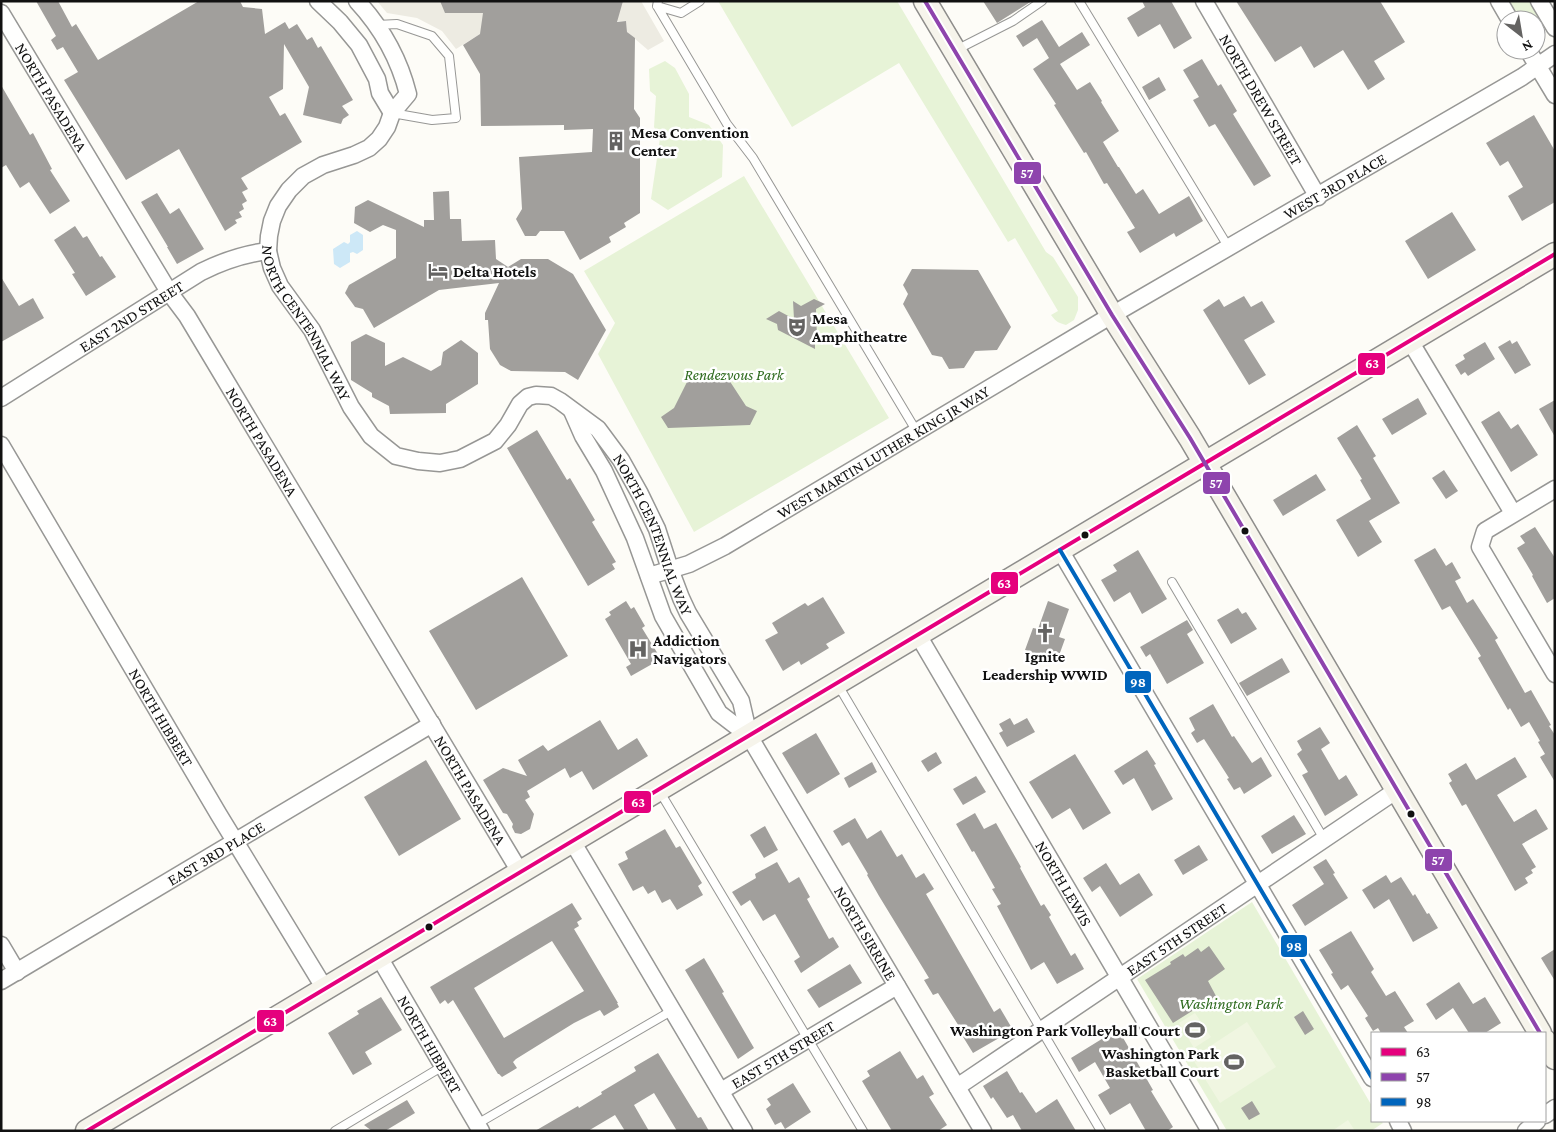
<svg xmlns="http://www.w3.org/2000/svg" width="1556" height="1132" font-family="'Crimson Pro',serif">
<rect width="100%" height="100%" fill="#fdfcf7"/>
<!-- green -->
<path fill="#e7f3d7" d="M718,1H897L1046,252L1053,257L1078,297V310L1074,320L1066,325C1059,323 1056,322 1051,315L1058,311L1015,238L1008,242L899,63L792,127Z
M1505,1H1533L1544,20L1536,25V20H1516Z
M665,61L675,68L689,94V117L709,125L723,145L722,177L668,210L651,199L660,138L654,127L656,96L650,91L649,69Z
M744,176L889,418L694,532L598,354L615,323L584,271Z
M1252,902L1372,1106V1121H1381L1383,1123L1371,1131H1227L1137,979Z"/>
<!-- pitch -->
<path fill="#f0f6e1" d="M1195,1013L1211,1037L1194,1048L1179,1023Z
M1247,1022L1276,1067L1220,1103L1192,1058Z
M1348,1120L1355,1131H1332Z"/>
<!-- plaza -->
<path fill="#edebe2" d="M377,1H641L664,41L648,50L627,32L626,21L575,23L480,34L456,49L442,31L417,18L387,13Z"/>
<!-- water -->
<path fill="#cde8f7" d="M357,231L363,235V250L357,254L353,252L350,253V262L340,268L334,264L333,249L344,242L348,244L350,242V235Z"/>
<!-- building -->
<path fill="#a19f9c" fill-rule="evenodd" d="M36,1H58L72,27L76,24L98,60L199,1H240L243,7L262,9L265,34L285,22L289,29L297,24L307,40L312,37L318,48L321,46L353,100L342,106L349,115L343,119L341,124L303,115L309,87L284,44L283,89L269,97L280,116L285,113L302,142L241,178L248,189L242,192L247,201L242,204L244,209L239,212L242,217L235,220L237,223L225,231L179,149L126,180L64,80L78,72L63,47L57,50L51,40L56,36Z
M440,1H623L617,22L626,21L627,32L635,38L634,109L640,118V213L624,223L626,227L609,237L611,242L580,260L564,231H540L536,236H525L516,219L522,209L519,157L592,152L593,129L564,130V125L481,126L480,74L463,45L480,34L483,13H445Z
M983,1H1032L997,23Z
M1142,1H1171L1192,38L1174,49L1160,24L1138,37L1127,18L1145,7Z
M1236,1H1380L1405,42L1374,61L1385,79L1368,90L1343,50L1314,68L1301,46L1275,62Z
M1042,20L1059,47L1082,32L1090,45L1060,64L1077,90L1090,82L1102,101L1101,102L1119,131L1103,142L1118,167H1119L1136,194L1143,189L1159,214L1189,196L1203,221L1176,237L1174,233L1140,253L1127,232L1135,228L1107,183L1104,184L1086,152L1084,153L1054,105L1056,104L1033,69L1049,58L1037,38L1023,47L1016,36Z
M1202,59L1218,86L1221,84L1237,111L1233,114L1271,176L1254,186L1215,124L1209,127L1193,100L1199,97L1183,70Z
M1159,77L1166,90L1149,100L1142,87Z
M1,85L30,135L33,133L52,169L50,170L70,201L50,214L29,182L20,188L6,165L1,168Z
M1534,115L1555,151V202L1522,221L1508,196L1523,187L1508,161L1500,166L1486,143Z
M449,191L450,219H461L462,241L495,240L496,259L508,267L521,259H548L573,274L606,330L578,380L565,372L511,371L500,365L490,349L488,320H485V313L499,283L439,290L374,328L363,309L355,307L345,293L349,285L396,258V230L383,225L370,232L354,223L355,207L368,200L424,227V220H434L433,192Z
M157,193L170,214L179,208L204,249L177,264L167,247H168L141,202Z
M1452,212L1476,250L1428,279L1405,241Z
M75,226L83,238L87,236L100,257L102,256L116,277L86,296L72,274L75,273L54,240Z
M912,269L978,270L1011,327L997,350L975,351L964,368L949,369L942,357L932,355L903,304L908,294L903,285Z
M1,277L19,306L33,298L44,318L1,342Z
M1244,296L1251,307L1262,301L1275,322L1244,340L1266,375L1249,385L1203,310L1219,299L1224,307Z
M814,299L825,304L816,309L817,339L815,340V349L778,330L777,324L766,319L779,311L794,319L793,301L801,306Z
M366,334L385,343V366L403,357L431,371L441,365L443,352L461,340L478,353V384L446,404V413L390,414L389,406L372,397V393L351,380V342Z
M1510,340L1512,344L1517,341L1531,365L1515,374L1498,347Z
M1485,342L1495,359L1468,376L1465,372L1461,375L1455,365L1465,359L1463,355Z
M688,380H729L746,406L757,411L750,425L668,428L661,417L674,408Z
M1418,398L1427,414L1392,435L1382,419Z
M1555,400V437L1539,409Z
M1499,411L1511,429L1518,424L1538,455L1511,472L1481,422Z
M1357,425L1376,456L1373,458L1400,503L1369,521L1382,542L1358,557L1336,520L1371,499L1360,480L1362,479L1337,438Z
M537,430L567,480L570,478L595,520L592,522L616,562L612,564L615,569L588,586L507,448Z
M1444,470L1458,491L1446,499L1432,478Z
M1316,474L1326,490L1283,516L1273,500Z
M1535,527L1555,558V598L1547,603L1532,576L1533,575L1517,548L1525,543L1520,536Z
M1435,548L1446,566L1452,562L1461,578L1455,581L1467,603L1473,599L1498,638L1495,640L1525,693L1531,690L1551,725L1549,726L1555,735V782L1540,757L1545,754L1538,742L1540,741L1529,722L1521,727L1510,708L1508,710L1478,658L1481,656L1450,606L1442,610L1414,560Z
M1138,550L1167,599L1142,614L1130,592L1114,602L1101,580L1117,571L1113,565Z
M522,577L568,656L476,710L429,631Z
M823,597L845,633L826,644L829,648L801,665L799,661L783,671L765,640L778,633L772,623L805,603L808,606Z
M626,601L631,609L634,607L645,626L642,628L661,659L631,676L626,667L631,664L605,619L611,615L609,612Z
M1048,601L1069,609L1059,637L1065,639L1057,661L1025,650L1033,628L1038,629Z
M1238,608L1242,614L1246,612L1257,629L1231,644L1217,620Z
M1187,620L1193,630L1187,634L1204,663L1167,684L1150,654L1146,657L1140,647Z
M1282,658L1290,672L1247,696L1239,683Z
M1213,704L1232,737L1234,736L1252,763L1261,757L1272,776L1244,794L1240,787L1234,790L1227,779L1229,778L1204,739L1197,743L1191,733L1195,730L1189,718Z
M1010,718L1014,725L1027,718L1035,732L1007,747L999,733L1003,731L999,724Z
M600,720L618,750L637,738L648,756L593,790L582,771L570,778L565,768L527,791L530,797L525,800L534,814L530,829L521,834L515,833L512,827L513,824L507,814L503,813L483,780L503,768L527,776L518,760L543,745L548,751Z
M1320,727L1330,743L1321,749L1339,780L1346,775L1358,795L1325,816L1302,775L1308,772L1297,754L1302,750L1297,741Z
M816,733L840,774L807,794L782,753Z
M1147,750L1156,764L1154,765L1173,799L1152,811L1134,778L1123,785L1114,771Z
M936,752L942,763L928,772L921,761Z
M1075,754L1111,813L1083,830L1070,808L1052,819L1029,782Z
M1515,757L1527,777L1497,795L1514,822L1536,809L1548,829L1522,844L1536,867L1531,870L1533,873L1525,878L1528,883L1515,891L1466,804L1462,806L1449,783L1452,781L1448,774L1466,763L1476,780Z
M426,760L461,819L399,856L364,797Z
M872,762L877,772L849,788L844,778Z
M976,776L986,792L963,805L953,789Z
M975,813L984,829L996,823L1021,867L1020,868L1041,906L1044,904L1051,915L1049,917L1071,956L1075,953L1084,969L1057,984L1044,962L1031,970L997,906L1001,904L992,889L995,888L974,851L972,852L956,824Z
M1294,815L1306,834L1272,854L1261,836Z
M855,818L867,839L881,830L897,857L902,854L916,878L924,873L934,889L926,894L994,1012L1000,1008L1013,1030L973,1053L960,1032L962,1031L938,993L933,995L924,980L929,978L879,896L867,875L868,874L849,842L842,846L833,831Z
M765,826L778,850L764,858L750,835Z
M665,829L676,848L680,846L702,883L698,886L703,895L677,910L670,899L662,903L655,890L648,894L643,886L633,891L618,864L628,859L625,852Z
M1199,845L1208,860L1183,875L1174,860Z
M1326,859L1335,873L1333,874L1348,898L1305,926L1292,905L1324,884L1313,867Z
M777,862L789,883L799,877L810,897L807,899L829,939L833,937L839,947L801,973L794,961L800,957L775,914L763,921L750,900L741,906L732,892L756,878L755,874Z
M1106,863L1120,885L1139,873L1153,895L1120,917L1100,886L1092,892L1083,878Z
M1386,875L1391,883L1401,877L1413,896L1415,894L1427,914L1429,913L1438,928L1413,942L1389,899L1374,909L1362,890Z
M572,903L582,919L577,922L579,926L574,929L618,1003H617L619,1007L604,1016L600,1010L574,1023L516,1059L513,1062L517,1068L502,1077L499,1074H498L453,1000L448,1004L445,1000L440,1004L430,987ZM552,941L584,991L504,1038L474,988Z
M1351,931L1374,969L1371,972L1386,996L1395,991L1414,1021L1404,1027L1408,1033H1381L1378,1028L1373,1031L1365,1018L1368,1016L1348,985L1341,990L1331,974L1333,973L1319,950Z
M1209,946L1225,969L1208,981L1216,996L1173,1023L1145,980L1171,964L1170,962L1183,954L1185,957L1198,948L1201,952Z
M1555,949V981L1541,958Z
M704,958L724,992L722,993L754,1048L738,1059L685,970Z
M850,964L862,983L819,1008L807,990Z
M1459,982L1473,1004L1485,997L1501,1023L1485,1033H1469L1453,1008L1436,1020L1426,1004Z
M381,997L402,1030L365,1052L372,1064L353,1075L328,1033L359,1014L357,1011Z
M1303,1011L1314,1029L1305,1035L1294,1017Z
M1118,1029L1153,1090L1151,1091L1173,1127L1167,1131H1146L1130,1103L1110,1115L1098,1095L1110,1088L1095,1062L1079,1072L1071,1058Z
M900,1051L917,1079L923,1075L934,1094L929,1097L947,1125L938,1131H892L862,1081L870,1076L867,1071Z
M658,1053L698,1118L701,1117L709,1131H677L654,1093L634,1105L649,1131H625L615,1115L588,1131H535L578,1106L579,1108L602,1094L601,1092L636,1071L634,1067Z
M1007,1071L1020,1093L1022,1092L1036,1113L1057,1099L1076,1131H1022L1013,1115L1007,1118L993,1097L991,1099L983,1086Z
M793,1083L811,1112L785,1129L781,1122L775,1125L766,1109L771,1105L767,1099Z
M407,1100L415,1113L385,1131H372L364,1125Z
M1252,1101L1260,1114L1249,1120L1241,1108Z"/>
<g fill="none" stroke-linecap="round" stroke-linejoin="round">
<defs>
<path id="lane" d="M658,1L657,6L727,124L753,158L917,432
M1079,1L1229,248
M657,6L681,13L700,1
M377,25L397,24L432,36L449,56L456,118L432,120L392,113
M956,50L1013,21L1042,1
M1172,582L1324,839
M838,685L1101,1131
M660,792L863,1131
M477,1124L673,1010
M335,1131L443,1066"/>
<g id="street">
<path d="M318,1L340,22L359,45L377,79L380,93L392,113"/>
<path id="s1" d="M357,1C382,28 399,58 408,94L392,113L387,127L379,139L369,148L354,155L323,165L303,176L289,190L278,206L272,221L269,236L268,251L272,268L280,286L312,330L351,407L371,436L396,456L418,461L440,463L460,459L495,441L508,425L520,404L528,397L536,395L551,396L560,401L598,429L621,460L640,494L657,529L670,569L681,598L688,613L741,701L749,736L983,1131"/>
<path id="s2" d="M1204,1L1318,197"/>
<path d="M1499,1L1510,20"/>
<path d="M1539,1L1555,28"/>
<path id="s3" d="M1,13L169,292L187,316L520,872"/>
<path d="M1528,50L1555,95"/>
<path d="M1410,341L1513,513"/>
<path id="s4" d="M1,398L201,272C223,261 243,254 268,251"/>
<path d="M572,411L583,436L604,471L635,538L663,616L719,713L749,736"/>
<path id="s5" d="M1,445L219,815L325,989"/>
<path d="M1555,489L1485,531L1480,547L1555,674"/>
<path d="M1060,550L1372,1078"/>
<path id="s6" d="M649,576L689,564L725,546L1112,315L1522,77L1555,54"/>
<path id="s7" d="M918,635L1210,1131"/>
<path d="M572,841L744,1131"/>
<path d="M1,945L17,972"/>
<path id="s8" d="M379,957L481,1131"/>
<path id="s9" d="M1,981L432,724"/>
<path id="s10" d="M957,1087L1397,790"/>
<path id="s11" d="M721,1091L897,986"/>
<path d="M1545,1115L1555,1108"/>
<path d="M1398,1121L1403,1131"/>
<path d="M1526,1131L1537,1121"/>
</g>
<path id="secondary" d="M925,1L1112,315L1190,438L1540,1033
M1545,1041L1555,1058
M87,1131L1555,254"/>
</defs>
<!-- lane casing -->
<use href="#lane" stroke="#979795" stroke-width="10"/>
<!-- street casing -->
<use href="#street" stroke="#979795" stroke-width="19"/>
<!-- secondary casing -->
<use href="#secondary" stroke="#8e8d8b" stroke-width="25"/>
<!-- lane -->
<use href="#lane" stroke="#fffffe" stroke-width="8"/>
<!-- street -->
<use href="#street" stroke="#fffffe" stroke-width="16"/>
<!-- secondary -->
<use href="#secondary" stroke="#f6f4eb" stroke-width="22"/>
<defs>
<path id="bus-1" d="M87,1131L1555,254"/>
<path id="bus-2" d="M925,1L1112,315L1190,438L1540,1033"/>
<path id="bus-3" d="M1060,550L1372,1078"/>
</defs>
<!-- bus-1 casing -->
<use href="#bus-1" stroke="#fff" stroke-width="8"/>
<!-- bus-2 casing -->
<use href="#bus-2" stroke="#fff" stroke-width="8"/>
<!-- bus-3 casing -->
<use href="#bus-3" stroke="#fff" stroke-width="8"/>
<!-- bus-1 -->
<use href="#bus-1" stroke="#e5007d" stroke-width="4"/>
<!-- bus-2 -->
<use href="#bus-2" stroke="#8e44ad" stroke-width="4"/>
<!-- bus-3 -->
<use href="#bus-3" stroke="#0065bd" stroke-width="4"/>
</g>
<!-- icons -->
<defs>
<symbol id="building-bare" viewBox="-9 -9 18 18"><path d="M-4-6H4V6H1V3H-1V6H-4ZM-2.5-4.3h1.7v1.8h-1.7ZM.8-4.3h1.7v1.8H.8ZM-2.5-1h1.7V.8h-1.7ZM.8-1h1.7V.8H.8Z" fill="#646362" stroke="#fff" stroke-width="2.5" paint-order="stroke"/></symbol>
<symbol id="hotel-bare" viewBox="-9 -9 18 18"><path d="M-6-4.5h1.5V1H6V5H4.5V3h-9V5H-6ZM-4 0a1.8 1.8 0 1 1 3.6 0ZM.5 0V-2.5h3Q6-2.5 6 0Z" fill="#646362" stroke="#fff" stroke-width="2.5" paint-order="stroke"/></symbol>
<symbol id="theatre-bare" viewBox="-9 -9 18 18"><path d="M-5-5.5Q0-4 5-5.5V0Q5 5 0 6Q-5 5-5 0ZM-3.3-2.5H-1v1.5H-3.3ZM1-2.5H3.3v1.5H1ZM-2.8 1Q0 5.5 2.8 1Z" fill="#646362" stroke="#fff" stroke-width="2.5" paint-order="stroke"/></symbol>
<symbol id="church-bare" viewBox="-9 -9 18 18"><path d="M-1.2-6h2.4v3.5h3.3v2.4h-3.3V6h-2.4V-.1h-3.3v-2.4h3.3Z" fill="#646362" stroke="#fff" stroke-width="2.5" paint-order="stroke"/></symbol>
<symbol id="hospital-bare" viewBox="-9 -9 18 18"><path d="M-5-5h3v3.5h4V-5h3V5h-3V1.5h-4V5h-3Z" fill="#646362" stroke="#fff" stroke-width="2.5" paint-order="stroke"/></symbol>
<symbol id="stadium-bare" viewBox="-9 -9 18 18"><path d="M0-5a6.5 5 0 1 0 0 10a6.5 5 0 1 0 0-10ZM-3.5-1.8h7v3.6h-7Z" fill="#646362" stroke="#fff" stroke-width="2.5" paint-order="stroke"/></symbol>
</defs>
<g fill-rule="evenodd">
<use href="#building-bare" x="602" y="127" width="28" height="28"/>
<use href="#hotel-bare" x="424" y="257" width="28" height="28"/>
<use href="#theatre-bare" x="783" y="313" width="28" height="28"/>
<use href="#church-bare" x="1031" y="619" width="28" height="28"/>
<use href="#hospital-bare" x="624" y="635" width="28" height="28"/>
<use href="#stadium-bare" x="1181" y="1016" width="28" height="28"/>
<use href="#stadium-bare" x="1220" y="1048" width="28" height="28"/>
</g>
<!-- markers -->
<g fill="#111" stroke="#fff" stroke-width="2">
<circle cx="1245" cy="531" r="4.5"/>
<circle cx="1085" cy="535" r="4.5"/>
<circle cx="1411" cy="814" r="4.5"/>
<circle cx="429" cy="927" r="4.5"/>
</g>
<g text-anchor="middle" stroke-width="5" stroke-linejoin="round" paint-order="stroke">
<!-- street labels -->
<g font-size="16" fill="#111" stroke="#fff">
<text dy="6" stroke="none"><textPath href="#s3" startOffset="98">NORTH PASADENA</textPath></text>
<text dy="6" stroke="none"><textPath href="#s2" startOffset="114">NORTH DREW STREET</textPath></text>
<text dy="6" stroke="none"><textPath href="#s6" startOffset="790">WEST 3RD PLACE</textPath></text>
<text dy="6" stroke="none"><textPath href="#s4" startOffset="154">EAST 2ND STREET</textPath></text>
<text dy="6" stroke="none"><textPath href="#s1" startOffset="414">NORTH CENTENNIAL WAY</textPath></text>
<text dy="6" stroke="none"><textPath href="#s3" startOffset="502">NORTH PASADENA</textPath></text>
<text dy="6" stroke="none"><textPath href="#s6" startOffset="266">WEST MARTIN LUTHER KING JR WAY</textPath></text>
<text dy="6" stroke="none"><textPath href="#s1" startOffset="938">NORTH CENTENNIAL WAY</textPath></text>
<text dy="6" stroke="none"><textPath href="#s5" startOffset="316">NORTH HIBBERT</textPath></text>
<text dy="6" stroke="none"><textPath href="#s3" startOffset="908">NORTH PASADENA</textPath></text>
<text dy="6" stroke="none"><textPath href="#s9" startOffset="250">EAST 3RD PLACE</textPath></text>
<text dy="6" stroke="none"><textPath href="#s7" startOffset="288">NORTH LEWIS</textPath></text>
<text dy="6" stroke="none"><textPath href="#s1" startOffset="1392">NORTH SIRRINE</textPath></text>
<text dy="6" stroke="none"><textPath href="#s10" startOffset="265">EAST 5TH STREET</textPath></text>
<text dy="6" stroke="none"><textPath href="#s8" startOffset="101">NORTH HIBBERT</textPath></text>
<text dy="6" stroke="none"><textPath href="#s11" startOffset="72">EAST 5TH STREET</textPath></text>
</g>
<!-- poi labels -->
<g font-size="16" font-weight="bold" fill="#111" stroke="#fff" text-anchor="start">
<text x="631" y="138">Mesa Convention<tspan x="631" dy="18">Center</tspan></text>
<text x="453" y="277">Delta Hotels</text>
<text x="812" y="324">Mesa<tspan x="812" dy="18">Amphitheatre</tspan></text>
<text x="653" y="646">Addiction<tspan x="653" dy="18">Navigators</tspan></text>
<text x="1045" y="662" text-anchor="middle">Ignite<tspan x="1045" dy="18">Leadership WWID</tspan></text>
<text x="1180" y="1036" text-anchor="end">Washington Park Volleyball Court</text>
<text x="1219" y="1059" text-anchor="end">Washington Park<tspan x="1219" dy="18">Basketball Court</tspan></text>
</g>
<!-- park labels -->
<g font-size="16" font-style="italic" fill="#2f6b1f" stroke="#fff">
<text x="734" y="380">Rendezvous Park</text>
<text x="1231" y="1009">Washington Park</text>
</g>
</g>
<g stroke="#fff" stroke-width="2">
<rect x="1013" y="161" width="29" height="24" rx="5" fill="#8e44ad"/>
<rect x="1357" y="352" width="29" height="24" rx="5" fill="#e5007d"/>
<rect x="1202" y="471" width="29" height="24" rx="5" fill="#8e44ad"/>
<rect x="990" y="571" width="29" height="24" rx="5" fill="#e5007d"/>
<rect x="1124" y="670" width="28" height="24" rx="5" fill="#0065bd"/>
<rect x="623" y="790" width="29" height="24" rx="5" fill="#e5007d"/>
<rect x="1424" y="848" width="29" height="24" rx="5" fill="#8e44ad"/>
<rect x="1280" y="934" width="28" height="24" rx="5" fill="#0065bd"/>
<rect x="256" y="1009" width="29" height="24" rx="5" fill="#e5007d"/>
</g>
<g font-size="14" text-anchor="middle" font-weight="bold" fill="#fff">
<text x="1027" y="178">57</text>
<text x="1372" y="368">63</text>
<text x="1216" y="488">57</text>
<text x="1004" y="588">63</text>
<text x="1138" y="687">98</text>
<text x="638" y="807">63</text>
<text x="1438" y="865">57</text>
<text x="1294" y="951">98</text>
<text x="270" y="1026">63</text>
</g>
<!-- border -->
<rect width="1556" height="1132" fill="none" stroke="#111111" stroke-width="5"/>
<!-- legend -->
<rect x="1371" y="1032" width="175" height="90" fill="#ffffff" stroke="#a0a0a0"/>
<rect x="1381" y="1048" width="25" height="8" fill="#e5007d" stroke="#a0a0a0"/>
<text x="1416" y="1057" font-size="15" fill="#111111">63</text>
<rect x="1381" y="1073" width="25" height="8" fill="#8e44ad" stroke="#a0a0a0"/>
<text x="1416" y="1082" font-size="15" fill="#111111">57</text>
<rect x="1381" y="1098" width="25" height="8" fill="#0065bd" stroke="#a0a0a0"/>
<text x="1416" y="1107" font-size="15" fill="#111111">98</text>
<!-- north arrow -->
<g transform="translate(1521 35) rotate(149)"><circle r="24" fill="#ffffff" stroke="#a0a0a0"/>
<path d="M0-4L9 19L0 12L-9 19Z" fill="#646362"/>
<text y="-8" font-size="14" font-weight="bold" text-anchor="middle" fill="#111111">N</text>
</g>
</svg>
